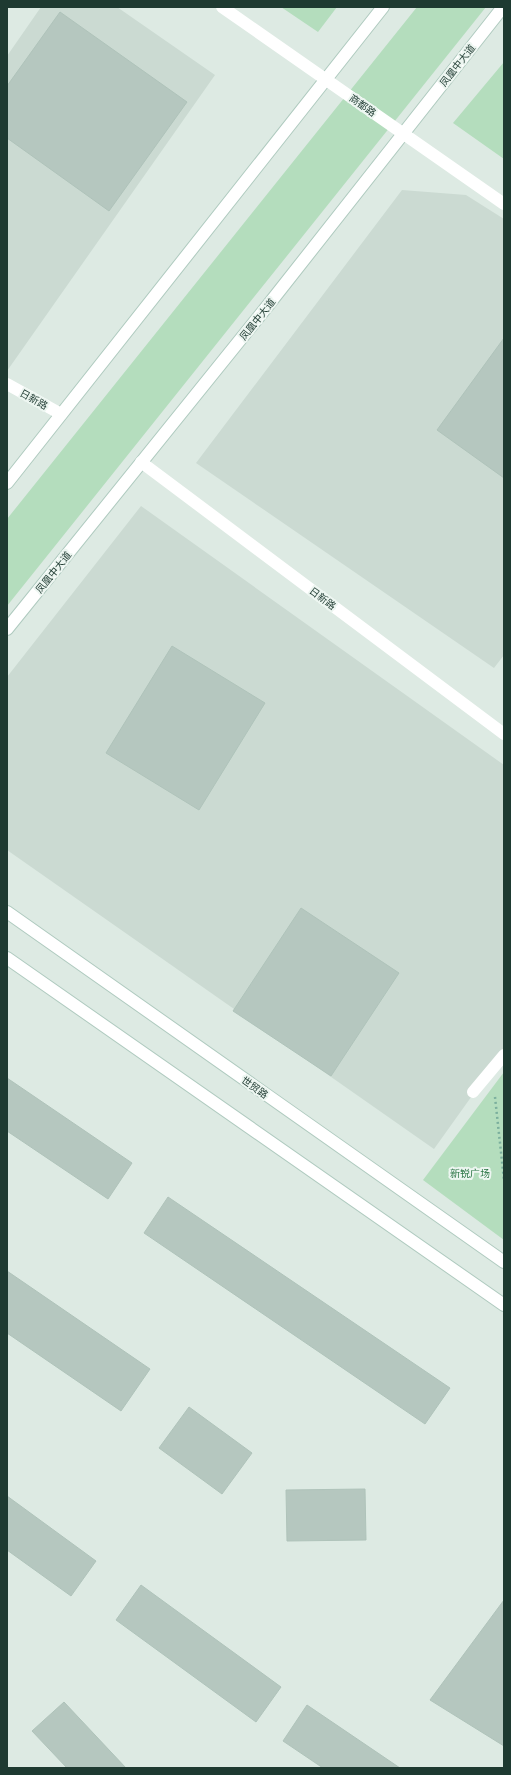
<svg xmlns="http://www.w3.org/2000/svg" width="511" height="1775" font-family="'PT Sans','Noto Sans SC',sans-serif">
<rect width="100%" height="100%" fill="#ddeae3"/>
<!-- built -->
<path fill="#cbdad2" d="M41,7H117L215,75L7,371V56Z
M402,190L466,195L504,219V655L494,668L196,463Z
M141,506L504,765V1051L434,1149L7,850V677Z"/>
<!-- green -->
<path fill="#b4ddbd" d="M281,7H337L318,32Z
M417,7H486L7,606V519Z
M504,62V159L453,123Z
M504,1072V1240L423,1180Z"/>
<!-- building -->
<path fill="#b5c7bf" stroke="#afc3ba" d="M60,12L187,102L109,211L7,138V86Z
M504,338V478L437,430Z
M172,646L265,703L199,810L106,753Z
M301,908L399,973L331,1076L233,1011Z
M7,1078L132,1163L108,1199L7,1131Z
M168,1197L450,1388L425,1424L144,1233Z
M7,1271L150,1369L121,1411L7,1333Z
M189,1407L252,1453L222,1494L159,1448Z
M365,1489L366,1540L287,1541L286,1490Z
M7,1496L96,1561L71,1596L7,1550Z
M141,1585L281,1687L256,1722L116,1620Z
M504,1600V1746L430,1700Z
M64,1702L126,1768H67L32,1731Z
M307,1705L400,1768H323L283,1741Z"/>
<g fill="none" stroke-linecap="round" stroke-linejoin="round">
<defs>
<path id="secondary" d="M7,483L383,7
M7,629L269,304L503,7
M7,912L504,1262
M7,958L504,1305"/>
</defs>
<!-- secondary casing -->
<use href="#secondary" stroke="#afcabf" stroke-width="14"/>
<!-- path -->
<path stroke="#7baf9d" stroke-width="2.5" stroke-dasharray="2 3" stroke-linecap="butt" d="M495,1097L504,1180"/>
<!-- service -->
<path stroke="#fff" stroke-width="12" d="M473,1092L504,1055"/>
<!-- minor -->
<path stroke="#fff" stroke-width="12" d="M7,384L61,414
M141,462L504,734"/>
<!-- tertiary -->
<path stroke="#fff" stroke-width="12" d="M222,7L504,204"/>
<!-- secondary -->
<use href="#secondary" stroke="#fff" stroke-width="12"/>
</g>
<g text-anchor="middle" stroke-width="4" stroke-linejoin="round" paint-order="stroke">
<!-- street labels -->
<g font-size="10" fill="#1e3a31" stroke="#edf6f1">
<text transform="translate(457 65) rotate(-52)" y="4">凤凰中大道</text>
<text transform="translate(363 105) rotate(35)" y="4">商都路</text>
<text transform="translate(257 319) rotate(-51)" y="4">凤凰中大道</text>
<text transform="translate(34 399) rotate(29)" y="4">日新路</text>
<text transform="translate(53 572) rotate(-51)" y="4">凤凰中大道</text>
<text transform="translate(323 598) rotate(37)" y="4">日新路</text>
<text transform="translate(255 1087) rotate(35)" y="4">世贸路</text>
</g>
<!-- park labels -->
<g font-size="10" fill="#267240" stroke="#edf6f1">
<text x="470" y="1177">新锐广场</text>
</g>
</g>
<!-- border -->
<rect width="511" height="1775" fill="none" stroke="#1e3a31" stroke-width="16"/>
</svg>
